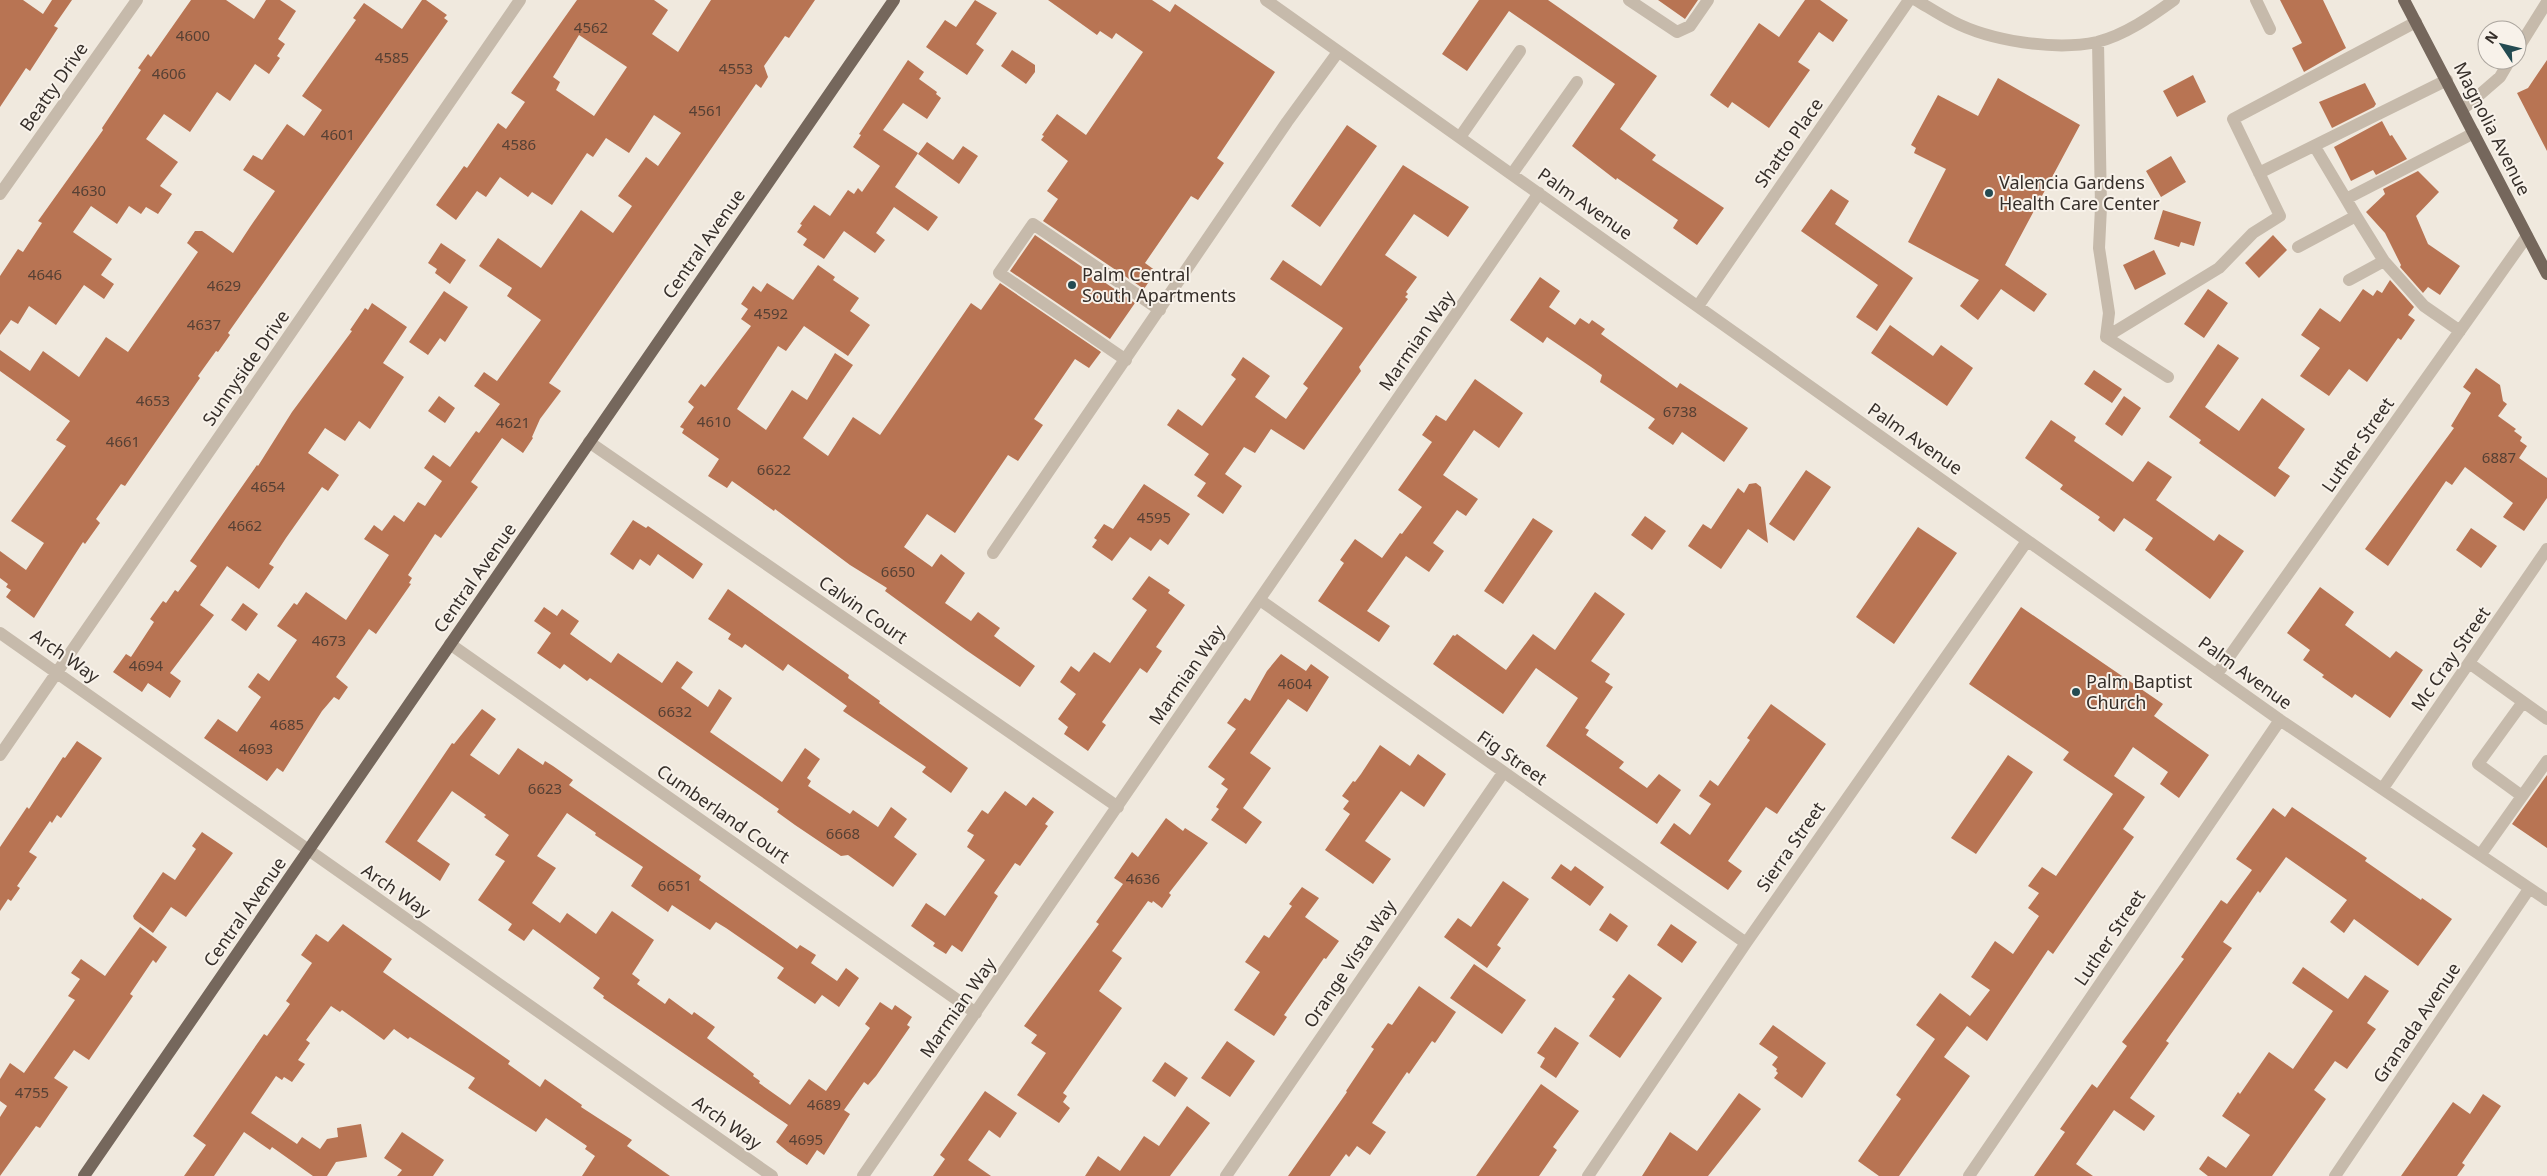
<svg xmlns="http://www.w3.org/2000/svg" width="2547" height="1176" font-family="'Noto Sans',sans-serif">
<rect width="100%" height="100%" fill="#f0e9de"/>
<!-- building -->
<path fill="#b87453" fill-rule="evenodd" d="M0,0H23L43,14L52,0H72L54,26L58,28L30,71L26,68L0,107Z
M191,0H226L254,19L266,0H280L296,11L278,39L285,44L277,56L280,58L269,74L255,64L230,101L217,92L190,132L164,114L146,139L178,162L160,186L172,194L158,214L146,207L141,214L129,206L117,224L91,206L73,232L112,259L101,275L114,284L104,299L84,285L56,325L29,306L18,324L11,320L0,335V276L18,249L23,252L42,223L38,221L103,130L102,128L141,70L138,68L148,54L151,57Z
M422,0H426L447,15L444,18L448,21L228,333L230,335L218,352L216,351L198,376L200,378L125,486L121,484L96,519L100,523L85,544L83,542L34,618L6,597L11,590L6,587L8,584L0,578V551L26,570L44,543L11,521L66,446L56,440L70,421L0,371V350L30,371L43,351L79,377L106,337L128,352L198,252L187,243L195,231H202L233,253L250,227L275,191L243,170L253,155L262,160L287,124L304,136L322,110L302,96L356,20L353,18L364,3L402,29Z
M577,0H654L668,10L652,34L678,52L711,0H815L789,38L785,36L764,66L768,77L761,88L756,84L549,383L561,391L540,419L532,437L533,438L523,453L502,438L471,482L478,487L441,538L435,534L408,575L412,578L409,583L411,584L376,634L369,629L336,677L348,687L339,700L334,697L322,711L283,772L277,768L267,781L204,738L218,719L237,732L261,697L248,687L258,673L269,681L297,640L277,626L294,603L297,605L306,592L346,620L389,555L364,539L374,525L382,531L394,515L404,522L418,502L425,506L442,481L424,468L433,455L450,467L476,431L479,433L500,404L474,386L484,372L497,381L541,320L507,296L512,288L479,266L498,238L541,268L581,210L613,233L632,206L618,196L646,157L658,166L681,133L654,115L629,153L606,138L593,157L587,153L552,205L532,192L528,197L500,177L486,197L477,191L456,220L436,205L464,166L467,168L498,123L506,129L525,102L511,93ZM579,35L627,67L594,116L556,90L560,82L553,77Z
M975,0L997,13L976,44L984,50L967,75L926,47L945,20L956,27Z
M1048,0H1152L1170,12L1175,4L1275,72L1217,158L1224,163L1198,200L1191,196L1145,263L1156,271L1144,289L1043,221L1058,199L1047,191L1068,161L1041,140L1044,136L1042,135L1057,114L1086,135L1143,52L1116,33L1112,39L1100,31L1097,35Z
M1479,0H1548L1657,76L1620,129L1656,155L1652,160L1724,208L1697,245L1673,228L1678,220L1617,178L1616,180L1572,146L1615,84L1509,11L1467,71L1442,54Z
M1658,0H1698L1685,19Z
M1805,0H1820L1848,20L1833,42L1819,32L1798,62L1810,70L1769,128L1732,102L1728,108L1710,95L1759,23L1779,37Z
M2280,0H2323L2346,48L2304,72L2292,48L2302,43Z
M1012,50L1035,65V72L1026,84L1001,66Z
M908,60L924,72L919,79L937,92L936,94L941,98L927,119L903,103L883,130L918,153L895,187L938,217L928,231L894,207L876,233L885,240L875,253L844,231L824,259L803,245L807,239L797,232L802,225L800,224L814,205L830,216L848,190L854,194L858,188L862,192L880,166L853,147L861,135L859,134Z
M2547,60V151L2517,93L2528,88Z
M2193,75L2206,102L2177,117L2163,91Z
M1998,78L2080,125L2005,265L2047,294L2034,312L2001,289L1978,320L1960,306L1979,280L1908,242L1946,169L1914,153L1916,148L1911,145L1938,95L1978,116Z
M2365,83L2376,104L2374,107L2332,128L2319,102Z
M2382,121L2390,136L2392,135L2407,159L2376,175L2373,170L2351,181L2334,147Z
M1347,125L1377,146L1320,227L1291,206Z
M927,142L953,160L963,146L978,156L959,184L918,154Z
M2171,156L2186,182L2161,197L2146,171Z
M1403,165L1469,207L1448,237L1414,214L1385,255L1417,277L1406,292L1408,294L1405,297L1408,299L1359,367L1361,371L1304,450L1271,429L1255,453L1244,447L1225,474L1242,486L1223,514L1197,496L1206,483L1194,475L1209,454L1167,425L1178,409L1202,426L1236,379L1231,375L1243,357L1270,376L1255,397L1286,419L1308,388L1303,384L1343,328L1270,279L1283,260L1321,286Z
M2418,171L2439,192L2416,216L2428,244L2460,266L2440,295L2428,287L2423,293L2400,267L2401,265L2385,233L2366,212L2385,194L2383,189Z
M1831,189L1849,201L1835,224L1913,278L1877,331L1856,317L1878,285L1801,231Z
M2163,210L2201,222L2194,246L2181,242L2179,247L2154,239Z
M1035,235L1135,303L1110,339L1010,271Z
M2273,235L2287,250L2259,278L2245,263Z
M441,243L466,260L450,284L435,273L437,269L428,263Z
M2154,250L2166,274L2135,290L2123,265Z
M818,265L835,277L833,280L859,298L850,311L870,325L848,356L804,326L786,351L778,346L737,409L766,430L792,390L807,400L835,353L853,365L803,438L828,456L853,417L880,435L971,303L981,310L1000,283L1101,352L1089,368L1075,359L1034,419L1043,425L1018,461L1008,455L955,533L927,514L904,547L932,567L941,554L965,573L945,603L971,621L978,612L1000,628L994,636L1035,666L1020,687L966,650L885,591L887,588L850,565L775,509L774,511L732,481L727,488L708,476L719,459L682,433L684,429L680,427L694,407L688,402L701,384L705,387L751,326L741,319L748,309L741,304L753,286L761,292L767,283L793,300Z
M1540,277L1560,291L1549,307L1575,325L1580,318L1589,324L1592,320L1605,329L1601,334L1677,388L1680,383L1748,428L1724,462L1682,432L1673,445L1648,428L1655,419L1600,382L1602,375L1594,369L1547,337L1543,343L1510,320Z
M2390,280L2414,307L2408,315L2415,320L2401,340L2398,338L2367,382L2349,369L2329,396L2300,376L2320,348L2301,335L2320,308L2340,322L2363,289L2373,296L2377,290L2382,293Z
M2208,289L2228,303L2204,338L2184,324Z
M444,291L468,307L445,342L440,338L428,355L409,342Z
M372,303L407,327L383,363L404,377L370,429L359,421L345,441L325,428L308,453L339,475L328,491L322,487L286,538L269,564L274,567L259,589L227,566L200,605L214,615L170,673L181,681L170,698L148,683L142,692L113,672L126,654L131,657L154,622L150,619L163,601L166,603L175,590L178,592L197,566L190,561L257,465L258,466L292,412L352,331L350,330L365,308L368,310Z
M1890,325L1933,356L1941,345L1973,368L1947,406L1871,353Z
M2218,344L2239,358L2205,407L2239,431L2262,398L2305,429L2278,468L2290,476L2275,497L2199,443L2201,440L2169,417Z
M2476,368L2500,385L2503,401L2507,404L2498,416L2516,429L2514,431L2522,437L2520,441L2527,446L2519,458L2547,478V498L2524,531L2503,517L2513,503L2465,467L2452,485L2446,481L2388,566L2365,549L2454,428L2451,426L2471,393L2463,387Z
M2094,370L2122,389L2112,403L2084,384Z
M1475,379L1523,413L1499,448L1474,430L1443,475L1478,499L1466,516L1457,510L1433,543L1444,551L1429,572L1406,556L1367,611L1390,626L1379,642L1318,601L1344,563L1340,560L1355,539L1382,558L1400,533L1402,534L1422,507L1398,490L1432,442L1422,435L1436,415L1446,421Z
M439,396L455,408L445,423L428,411Z
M2124,396L2141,408L2122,436L2105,424Z
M2051,420L2076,437L2074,441L2133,482L2148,461L2172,477L2156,500L2214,541L2219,534L2244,551L2210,599L2145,550L2153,538L2124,518L2114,532L2098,520L2100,517L2060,489L2063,485L2025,458Z
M1806,470L1831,487L1794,541L1769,524Z
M1756,483L1761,487L1768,543L1748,529L1721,569L1688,546L1703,524L1711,529L1738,488L1744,493L1749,484Z
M1144,484L1190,514L1168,545L1160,539L1151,551L1130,537L1112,561L1092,547L1097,540L1094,538L1104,524L1113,529Z
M1645,516L1666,531L1652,550L1631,535Z
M1533,518L1553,531L1503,604L1484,591Z
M633,520L646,528L648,526L703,564L693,579L658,554L650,566L640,559L633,570L610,554Z
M1918,527L1957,553L1894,644L1856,617Z
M2471,528L2497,546L2481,568L2456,550Z
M1149,576L1170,590L1168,593L1185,605L1156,647L1162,651L1147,673L1140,668L1102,722L1106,725L1088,751L1064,734L1068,727L1058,719L1076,694L1060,682L1071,666L1079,672L1094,652L1110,663L1147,610L1132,599Z
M2320,587L2354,612L2345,625L2390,658L2396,651L2423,670L2390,718L2355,694L2352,698L2322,677L2324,675L2303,660L2310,650L2287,633Z
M728,589L849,675L848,678L880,701L879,703L968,768L951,793L922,772L926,767L843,711L847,706L788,664L783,671L745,644L742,648L728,639L731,634L708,619Z
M1595,592L1625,614L1591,661L1610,674L1605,682L1613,687L1585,728L1589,730L1586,735L1624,762L1619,768L1647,788L1659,774L1681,790L1657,824L1546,746L1578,698L1536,668L1503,714L1433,664L1453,635L1455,636L1457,634L1506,670L1533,634L1555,650Z
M243,603L258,614L246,631L231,620Z
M544,607L557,616L562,609L579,621L570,634L611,663L618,653L662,683L677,661L693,672L681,688L708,707L719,689L732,698L710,732L782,782L805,748L820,759L807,778L811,781L808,786L850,814L853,810L878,827L891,807L907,819L894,837L917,854L893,887L848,855L841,856L795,825L777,812L779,809L590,678L587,681L564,664L560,669L537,653L551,633L534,621Z
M2021,607L2163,704L2154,716L2209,755L2179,798L2160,784L2168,772L2133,747L2114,776L2145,797L2123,829L2134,837L2053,954L2048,950L1987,1041L1967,1026L1944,1057L1970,1076L1899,1176H1879L1858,1161L1901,1099L1896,1095L1935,1039L1916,1025L1940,993L1970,1016L1990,990L1971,977L1995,941L2013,954L2039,916L2028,908L2039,893L2028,886L2042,867L2056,876L2113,794L2063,760L2069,752L1969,684Z
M1281,654L1306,671L1311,664L1329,677L1307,712L1288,699L1250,753L1271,768L1243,808L1262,822L1246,844L1211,820L1219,809L1216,807L1228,789L1221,784L1225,779L1208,767L1236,729L1227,723L1245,698L1250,701L1267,671Z
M1771,704L1826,744L1777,814L1766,807L1728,861L1742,871L1728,890L1660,843L1674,823L1690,835L1711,804L1699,796L1710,780L1718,786L1750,740L1747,738Z
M482,709L496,719L470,755L499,775L518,748L543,765L545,761L553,766L573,780L569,785L701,876L699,880L797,949L800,945L816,955L811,963L837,981L846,968L859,978L839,1007L822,995L815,1004L777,978L784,968L726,928L716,922L710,930L672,905L668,912L631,886L643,867L595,835L596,833L567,813L537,856L556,868L532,903L560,923L567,913L596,934L612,911L654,940L632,974L640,980L637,984L665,1004L669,998L692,1015L694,1012L715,1027L707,1038L754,1074L753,1076L760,1081L759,1083L790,1105L809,1079L826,1091L870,1028L865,1024L880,1002L892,1010L895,1005L912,1017L907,1025L910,1027L876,1076L868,1085L864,1082L844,1110L850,1114L824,1155L817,1150L807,1165L788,1152L776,1142L788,1125L603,998L604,996L593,988L600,978L533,929L524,941L508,930L512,924L478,900L505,861L495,855L509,835L484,817L486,815L452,791L417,841L450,864L440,881L385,842L452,743L454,744Z
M77,741L102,758L61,818L57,815L52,823L50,821L29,852L37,857L17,886L20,888L11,901L8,899L0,911V847L27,807L29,809L63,757L65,758Z
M1380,745L1410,766L1418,754L1446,774L1424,807L1401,791L1365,841L1391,859L1373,884L1325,850L1350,814L1343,809L1349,801L1342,796L1353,781L1355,782L1361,774Z
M2008,755L2033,772L1976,854L1951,838Z
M2547,775V848L2512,824Z
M1005,791L1026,806L1033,797L1054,812L1045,824L1048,826L1020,866L1015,863L994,893L998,896L962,952L952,945L946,954L933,946L935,943L911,926L926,903L945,916L985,860L967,847L974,835L967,831L982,810L988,814Z
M2292,807L2367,858L2365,861L2421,900L2422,898L2452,919L2418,966L2354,919L2344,933L2330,922L2347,900L2286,857L2260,893L2258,891L2223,942L2232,948L2166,1041L2169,1043L2130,1098L2155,1116L2144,1131L2114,1110L2076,1164L2093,1176H2034L2065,1132L2060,1129L2092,1084L2097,1088L2127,1046L2122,1042L2184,959L2181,957L2221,900L2227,904L2252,870L2236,859L2273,808L2285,817Z
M1166,818L1183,831L1185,828L1208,843L1169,893L1171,895L1162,908L1153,901L1152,903L1148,901L1112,951L1122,958L1099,991L1122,1008L1063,1093L1067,1096L1063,1102L1070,1108L1059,1123L1017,1095L1046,1053L1031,1043L1037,1035L1024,1026L1099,924L1096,922L1123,884L1114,878L1132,852L1138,857Z
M202,832L233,853L186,917L171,907L153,933L134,919L133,916L163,872L175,880L196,849L192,846Z
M1561,864L1571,871L1575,866L1604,887L1590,906L1551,878Z
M1503,881L1529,899L1497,945L1501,948L1487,968L1444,937L1458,918L1471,927Z
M1302,887L1319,898L1305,917L1339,941L1326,959L1324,958L1284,1015L1287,1017L1274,1036L1234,1010L1260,972L1245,962L1264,935L1269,938L1292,906L1289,904Z
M1610,913L1628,926L1617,942L1599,930Z
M343,924L392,959L383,972L510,1061L508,1064L540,1087L545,1079L582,1105L581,1107L632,1140L627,1146L670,1176H582L595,1156L585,1149L587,1146L546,1118L536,1132L468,1088L475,1078L410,1037L408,1039L394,1029L384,1040L342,1010L340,1012L331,1006L306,1040L310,1043L298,1060L305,1064L292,1082L284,1077L282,1080L276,1076L251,1113L297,1144L302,1137L320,1149L327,1139L338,1137L337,1128L361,1124L367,1157L336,1162L327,1176H313L272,1147L270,1150L244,1132L214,1176H184L206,1145L193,1136L264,1034L267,1036L290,1004L286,1001L312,963L301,955L316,934L328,942Z
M1671,924L1697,942L1682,963L1657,945Z
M140,927L167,947L156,963L153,960L130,994L133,996L89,1060L74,1050L54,1078L68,1087L40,1128L36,1126L0,1176V1117L7,1106L0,1101V1079L10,1063L24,1073L75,1000L68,996L80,979L71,973L81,959L105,976Z
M1474,964L1526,1000L1502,1034L1450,998Z
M2303,967L2348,999L2365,975L2389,991L2367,1023L2376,1029L2347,1069L2335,1061L2314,1090L2326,1099L2272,1176H2208L2199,1169L2208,1156L2226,1168L2250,1135L2222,1116L2238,1092L2240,1094L2269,1052L2293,1069L2333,1011L2292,983Z
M1629,974L1662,998L1620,1058L1589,1036L1615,999L1612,997Z
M1419,986L1456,1012L1435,1043L1432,1041L1409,1074L1407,1072L1372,1123L1386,1132L1370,1155L1357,1146L1349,1157L1346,1154L1330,1176H1288L1347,1092L1346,1091L1374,1049L1371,1047L1388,1023L1392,1025Z
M1773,1025L1826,1063L1802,1098L1774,1078L1778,1073L1776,1071L1777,1069L1772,1065L1778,1057L1759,1044Z
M1555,1027L1579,1043L1556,1078L1540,1067L1545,1058L1537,1053Z
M1227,1041L1255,1061L1230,1097L1201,1078Z
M1165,1062L1188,1078L1175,1097L1152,1081Z
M1541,1084L1579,1111L1553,1147L1557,1150L1539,1176H1476Z
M985,1091L1017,1113L1000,1138L989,1130L968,1160L991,1176H933L945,1159L940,1155Z
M1739,1093L1761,1109L1708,1176H1642L1670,1132L1697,1151Z
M2483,1094L2501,1106L2462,1163L2465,1165L2457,1176H2401L2453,1102L2470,1114Z
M1187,1106L1210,1123L1170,1176H1085L1098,1156L1120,1171L1144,1136L1159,1146Z
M402,1132L444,1160L433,1176H397L402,1170L384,1158Z"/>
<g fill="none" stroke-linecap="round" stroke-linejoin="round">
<!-- minor -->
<path stroke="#c6baab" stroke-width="12" d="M1266,0L2280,720L2547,900
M1629,0L1677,32L1690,26L1708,0
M1916,0C1928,7 1940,15 1952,21C1990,41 2055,51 2097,42C2125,35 2152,16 2174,0
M2256,0L2270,29
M2098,42L2101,207L2099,248L2109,313L2106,337L2168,377
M2517,50L2547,2
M2462,110L2500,77L2510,60
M1460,137L1520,51
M2315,147L2346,199
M2259,173L2447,80
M1512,174L1577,82
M0,194L137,0
M2356,216L2384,261
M2298,247L2356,216L2346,199L2474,133
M2349,280L2384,261L2424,306L2460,331
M1698,306L1909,0
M2106,337L2219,268L2253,233L2280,216L2233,119L2416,22
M1126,360L999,273L1033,224L1160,310
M589,442L1118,807
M993,553L1287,122L1338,52
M1260,600L1746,943
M0,633L772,1176
M450,644L976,1013
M2469,663L2547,719
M2217,674L2527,236
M0,755L520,0
M2383,788L2547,549
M2522,796L2478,764L2523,702
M2481,854L2547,761
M863,1176L1539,193
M1226,1176L1503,773
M1588,1176L1746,943L2027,541
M1969,1176L2280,720
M2335,1176L2529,889"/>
<!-- major -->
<path stroke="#75675c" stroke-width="12" d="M2404,0L2547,274
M84,1176L894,0"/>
</g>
<!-- markers -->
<g fill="#244b52" stroke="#f8f2ea" stroke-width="2">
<circle cx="1989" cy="193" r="5"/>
<circle cx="1072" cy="285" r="5"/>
<circle cx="2076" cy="692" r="5"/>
</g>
<g text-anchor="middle" stroke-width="4" stroke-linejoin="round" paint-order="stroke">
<!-- number labels -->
<g font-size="15" fill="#564034">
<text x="591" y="33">4562</text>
<text x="193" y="41">4600</text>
<text x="392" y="63">4585</text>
<text x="736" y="74">4553</text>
<text x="169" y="79">4606</text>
<text x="706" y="116">4561</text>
<text x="338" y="140">4601</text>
<text x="519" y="150">4586</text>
<text x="89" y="196">4630</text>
<text x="45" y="280">4646</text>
<text x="224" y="291">4629</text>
<text x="771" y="319">4592</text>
<text x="204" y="330">4637</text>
<text x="153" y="406">4653</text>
<text x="1680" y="417">6738</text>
<text x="714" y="427">4610</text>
<text x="513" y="428">4621</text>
<text x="123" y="447">4661</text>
<text x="2499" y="463">6887</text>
<text x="774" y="475">6622</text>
<text x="268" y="492">4654</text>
<text x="1154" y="523">4595</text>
<text x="245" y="531">4662</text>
<text x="898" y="577">6650</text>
<text x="329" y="646">4673</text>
<text x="146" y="671">4694</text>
<text x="1295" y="689">4604</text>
<text x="675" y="717">6632</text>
<text x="287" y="730">4685</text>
<text x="256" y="754">4693</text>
<text x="545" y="794">6623</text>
<text x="843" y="839">6668</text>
<text x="1143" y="884">4636</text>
<text x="675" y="891">6651</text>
<text x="32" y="1098">4755</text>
<text x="824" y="1110">4689</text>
<text x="806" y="1145">4695</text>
</g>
<!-- street labels -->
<g font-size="18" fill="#352e29" stroke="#f8f2ea">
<text transform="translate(54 87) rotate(-55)" y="6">Beatty Drive</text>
<text transform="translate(2492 129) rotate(63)" y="6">Magnolia Avenue</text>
<text transform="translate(1789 143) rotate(-55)" y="6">Shatto Place</text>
<text transform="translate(1585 204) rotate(35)" y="6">Palm Avenue</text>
<text transform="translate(704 244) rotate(-55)" y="6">Central Avenue</text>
<text transform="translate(1417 341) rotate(-55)" y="6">Marmian Way</text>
<text transform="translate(246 368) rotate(-55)" y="6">Sunnyside Drive</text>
<text transform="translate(1915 439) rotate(35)" y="6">Palm Avenue</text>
<text transform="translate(2358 445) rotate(-55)" y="6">Luther Street</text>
<text transform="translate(475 578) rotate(-55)" y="6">Central Avenue</text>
<text transform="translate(863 610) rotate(35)" y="6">Calvin Court</text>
<text transform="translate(65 656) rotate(35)" y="6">Arch Way</text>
<text transform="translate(2451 659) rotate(-55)" y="6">Mc Cray Street</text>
<text transform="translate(2245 673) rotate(36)" y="6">Palm Avenue</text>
<text transform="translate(1187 675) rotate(-55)" y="6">Marmian Way</text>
<text transform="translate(1512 758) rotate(35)" y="6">Fig Street</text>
<text transform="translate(723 814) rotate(35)" y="6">Cumberland Court</text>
<text transform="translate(1791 847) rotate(-55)" y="6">Sierra Street</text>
<text transform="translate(396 891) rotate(35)" y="6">Arch Way</text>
<text transform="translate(245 912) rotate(-55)" y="6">Central Avenue</text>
<text transform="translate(2110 938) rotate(-56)" y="6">Luther Street</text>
<text transform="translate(1350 964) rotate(-56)" y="6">Orange Vista Way</text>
<text transform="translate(958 1008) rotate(-55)" y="6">Marmian Way</text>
<text transform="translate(2417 1023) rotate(-56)" y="6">Granada Avenue</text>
<text transform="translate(727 1123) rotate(35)" y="6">Arch Way</text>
</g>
<!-- poi labels -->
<g font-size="18" fill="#352e29" stroke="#f8f2ea" text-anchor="start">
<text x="1999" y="189">Valencia Gardens<tspan x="1999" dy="21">Health Care Center</tspan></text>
<text x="1082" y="281">Palm Central<tspan x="1082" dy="21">South Apartments</tspan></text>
<text x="2086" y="688">Palm Baptist<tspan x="2086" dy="21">Church</tspan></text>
</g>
</g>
<!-- north arrow -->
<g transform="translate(2502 45) rotate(305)"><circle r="24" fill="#f8f2ea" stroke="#aaa49d"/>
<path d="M0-4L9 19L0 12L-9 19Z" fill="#244b52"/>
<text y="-8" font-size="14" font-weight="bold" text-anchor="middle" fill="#352e29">N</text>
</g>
</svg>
